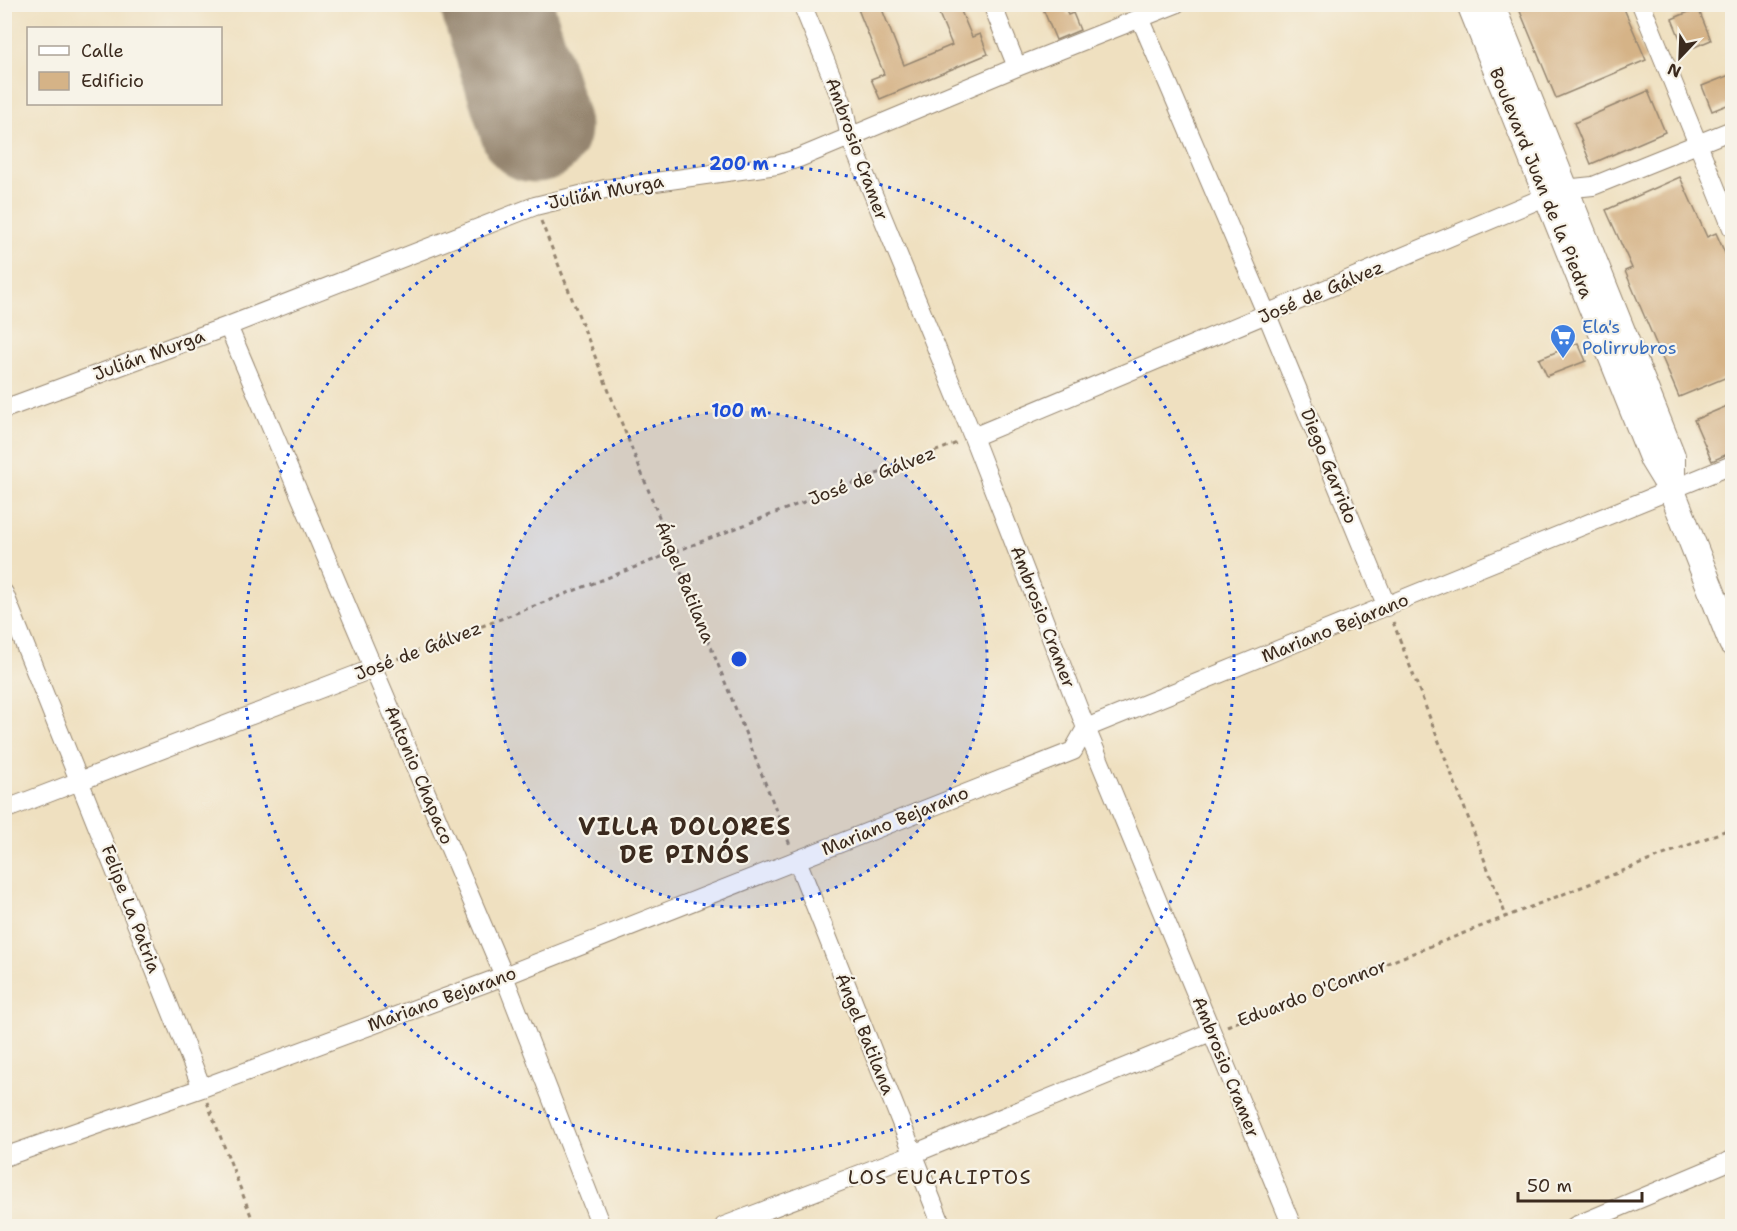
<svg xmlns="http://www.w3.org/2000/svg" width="1737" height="1231" font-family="'Shantell Sans',sans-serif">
<rect width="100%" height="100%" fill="#f7f3e8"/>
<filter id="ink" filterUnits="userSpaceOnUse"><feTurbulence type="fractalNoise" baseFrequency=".0167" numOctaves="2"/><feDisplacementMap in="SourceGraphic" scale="12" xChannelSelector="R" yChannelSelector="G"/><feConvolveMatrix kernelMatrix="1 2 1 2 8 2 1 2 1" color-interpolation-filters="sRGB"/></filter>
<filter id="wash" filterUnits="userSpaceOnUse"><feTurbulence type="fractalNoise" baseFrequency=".008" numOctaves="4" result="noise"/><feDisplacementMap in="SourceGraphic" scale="24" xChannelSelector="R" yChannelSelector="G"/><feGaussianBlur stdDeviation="1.35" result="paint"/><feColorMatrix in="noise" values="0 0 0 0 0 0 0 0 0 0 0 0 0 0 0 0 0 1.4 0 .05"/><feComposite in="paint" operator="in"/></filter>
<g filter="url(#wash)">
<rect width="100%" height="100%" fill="#efe0c0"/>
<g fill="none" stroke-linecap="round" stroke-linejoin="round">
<!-- runway -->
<path stroke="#95856f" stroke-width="111" d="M496,4L535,127"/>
</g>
<g id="blocks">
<!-- building -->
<path fill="#d5b387" d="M856,4H880L904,65L952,45L935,4H958L972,37L980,34L988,54L880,99L871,79L884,74Z
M1041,4H1064L1068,15L1073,13L1080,30L1056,40Z
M1517,4H1622L1646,60L1556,98Z
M1698,8L1711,40L1685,51L1672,19Z
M1732,74V103L1712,111L1702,86Z
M1648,91L1665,132L1591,164L1574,123Z
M1680,177L1707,237L1716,233L1732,269V375L1679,397L1625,271L1632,268L1606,210Z
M1578,343L1586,361L1547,376L1539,359Z
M1732,404V452L1712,461L1694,420Z"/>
</g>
</g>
<g filter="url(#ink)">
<use href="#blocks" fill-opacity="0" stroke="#95856f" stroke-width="1.5"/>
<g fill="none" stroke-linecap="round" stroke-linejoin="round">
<defs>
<path id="minor" d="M802,4L843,104L850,138L973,437L1086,728L1292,1226
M992,4L1017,67
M1641,4L1732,228
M1141,20L1267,315L1387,607
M228,326L504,976L601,1226
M4,409L228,326L535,206L605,189L777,165L799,158L1017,67L1176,4
M973,437L1564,189L1593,186L1732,130
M4,593L202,1088
M4,810L374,668
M797,860L942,1226
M4,1157L202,1088L504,976L1073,751L1086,728L1732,465
M724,1226L913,1154L1211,1032
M1575,1226L1732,1160"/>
<path id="secondary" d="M1470,4L1653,460L1672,491L1732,643
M1491,4L1672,456V491"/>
</defs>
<!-- minor casing -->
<use href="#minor" stroke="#95856f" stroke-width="20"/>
<!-- secondary casing -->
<use href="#secondary" stroke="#95856f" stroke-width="28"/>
<!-- path -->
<path stroke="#95856f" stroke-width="3" stroke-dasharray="4.5 4.5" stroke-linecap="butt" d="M541,221L790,845
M1393,622L1506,916
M389,662L957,443
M1227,1026L1732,828
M207,1102L255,1226"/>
<!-- minor -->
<use href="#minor" stroke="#fff" stroke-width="18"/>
<!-- secondary -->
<use href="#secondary" stroke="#fff" stroke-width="26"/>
</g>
</g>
<!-- distance rings -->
<circle cx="739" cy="659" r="248" fill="#1d4ed8" fill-opacity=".12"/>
<g fill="none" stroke="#1d4ed8" stroke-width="3" stroke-dasharray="3 6">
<circle cx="739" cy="659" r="248"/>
<circle cx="739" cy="659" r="495"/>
</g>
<!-- icons -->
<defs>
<symbol id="supermarket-pin" viewBox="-11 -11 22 30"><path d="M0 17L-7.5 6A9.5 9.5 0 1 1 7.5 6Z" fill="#3f7fe0" stroke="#f7f3e8"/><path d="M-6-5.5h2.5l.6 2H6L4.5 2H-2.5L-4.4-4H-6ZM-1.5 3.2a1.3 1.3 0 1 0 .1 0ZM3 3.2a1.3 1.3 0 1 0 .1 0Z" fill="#fff"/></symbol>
</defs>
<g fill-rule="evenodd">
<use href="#supermarket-pin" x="1548" y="322" width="30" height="40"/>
</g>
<g text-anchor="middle" stroke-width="4.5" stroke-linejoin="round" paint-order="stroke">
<!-- street labels -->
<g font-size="18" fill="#3b2a1e" stroke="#f7f3e8">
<text transform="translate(857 149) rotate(70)" y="6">Ambrosio Cramer</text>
<text transform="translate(1541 183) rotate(68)" y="6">Boulevard Juan de la Piedra</text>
<text transform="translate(606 192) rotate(-11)" y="6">Julián Murga</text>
<text transform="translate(1321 292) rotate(-23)" y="6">José de Gálvez</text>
<text transform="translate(149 355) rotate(-20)" y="6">Julián Murga</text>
<text transform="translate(1329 466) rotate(68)" y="6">Diego Garrido</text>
<text transform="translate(872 476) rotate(-21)" y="6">José de Gálvez</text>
<text transform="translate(685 582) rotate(68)" y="6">Ángel Batilana</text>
<text transform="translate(1043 617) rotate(69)" y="6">Ambrosio Cramer</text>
<text transform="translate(1335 628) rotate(-22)" y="6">Mariano Bejarano</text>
<text transform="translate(418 651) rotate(-21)" y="6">José de Gálvez</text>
<text transform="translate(419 775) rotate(67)" y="6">Antonio Chapaco</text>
<text transform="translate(895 821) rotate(-22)" y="6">Mariano Bejarano</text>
<text transform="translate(131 909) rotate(69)" y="6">Felipe La Patria</text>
<text transform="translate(1312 993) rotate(-21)" y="6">Eduardo O'Connor</text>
<text transform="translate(442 999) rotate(-20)" y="6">Mariano Bejarano</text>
<text transform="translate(865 1034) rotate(68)" y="6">Ángel Batilana</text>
<text transform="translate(1226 1067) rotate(68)" y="6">Ambrosio Cramer</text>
</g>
<!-- shop labels -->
<g font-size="18" fill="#366cbe" stroke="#f7f3e8" text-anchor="start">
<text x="1582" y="333">Ela's<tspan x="1582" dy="21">Polirrubros</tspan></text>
</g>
<!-- neighbourhood labels -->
<g font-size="20" letter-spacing="1.5" fill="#3b2a1e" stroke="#f7f3e8">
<text x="940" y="1184">LOS EUCALIPTOS</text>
</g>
<!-- district labels -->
<g font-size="24" font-weight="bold" letter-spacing="1.5" fill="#3b2a1e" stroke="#f7f3e8">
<text x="685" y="835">VILLA DOLORES<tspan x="685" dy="28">DE PINÓS</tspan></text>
</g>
</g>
<circle cx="739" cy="659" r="9" fill="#1d4ed8" stroke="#f7f3e8" stroke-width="3"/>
<g font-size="18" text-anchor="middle" font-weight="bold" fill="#1d4ed8" stroke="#f7f3e8" stroke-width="4.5" stroke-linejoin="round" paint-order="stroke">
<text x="739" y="170">200 m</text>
<text x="739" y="417">100 m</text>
</g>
<!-- margin -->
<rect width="1737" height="1231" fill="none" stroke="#f7f3e8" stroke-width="24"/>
<!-- legend -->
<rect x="27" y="27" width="195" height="78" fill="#f7f3e8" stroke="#aca397" stroke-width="1.5"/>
<rect x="39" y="46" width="30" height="9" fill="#ffffff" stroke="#aca397" stroke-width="1.5"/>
<text x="81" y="57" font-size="18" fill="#3b2a1e">Calle</text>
<rect x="39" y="72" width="30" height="18" fill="#d5b387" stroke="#aca397" stroke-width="1.5"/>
<text x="81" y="87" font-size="18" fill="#3b2a1e">Edificio</text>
<!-- north arrow -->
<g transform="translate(1680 57) rotate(203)" stroke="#f7f3e8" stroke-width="4.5" paint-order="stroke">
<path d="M0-4.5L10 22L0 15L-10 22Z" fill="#3b2a1e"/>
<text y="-9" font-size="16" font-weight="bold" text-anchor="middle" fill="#3b2a1e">N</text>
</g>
<!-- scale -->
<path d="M1518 1192v9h124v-9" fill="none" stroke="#3b2a1e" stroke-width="3"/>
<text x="1527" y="1192" font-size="18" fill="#3b2a1e" stroke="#f7f3e8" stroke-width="4.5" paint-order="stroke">50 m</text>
</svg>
